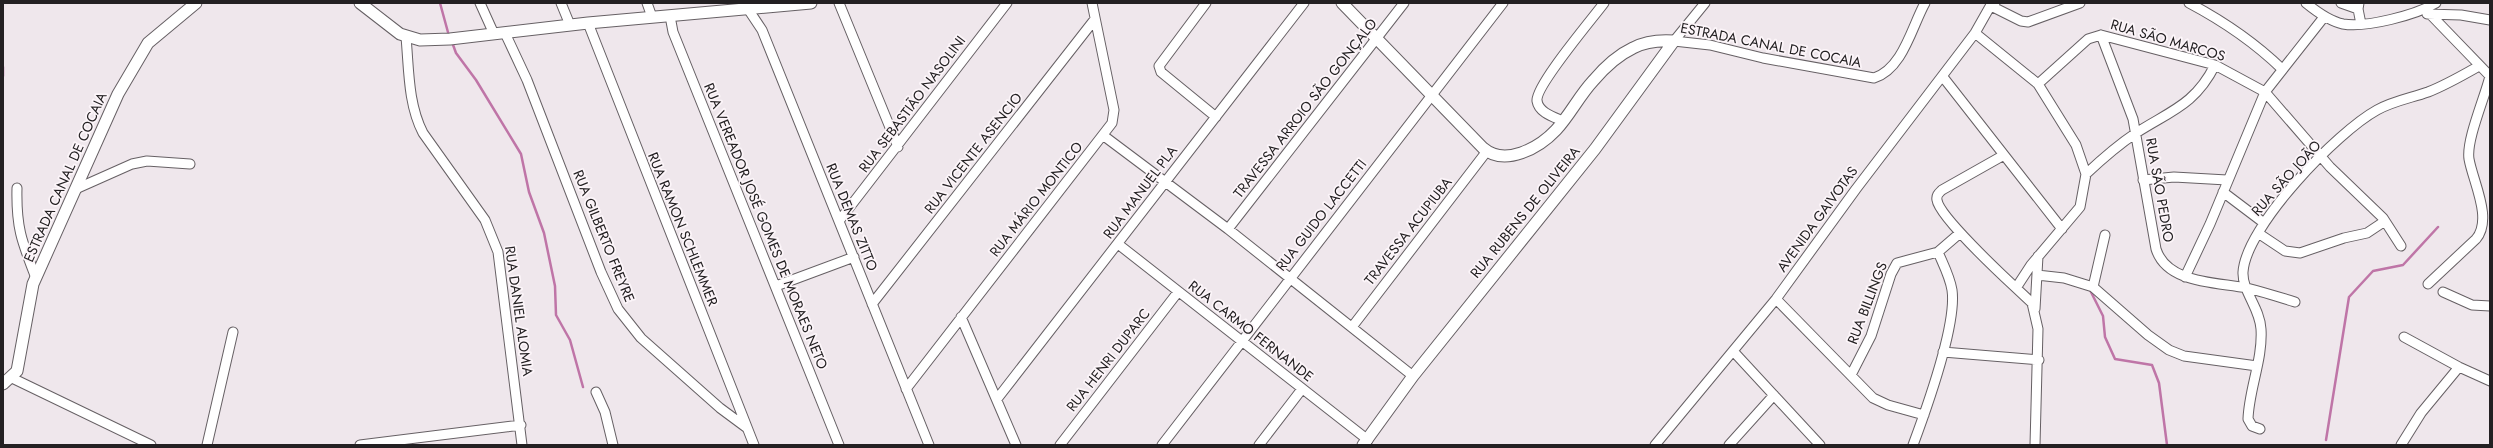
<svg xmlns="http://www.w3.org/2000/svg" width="2493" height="448" font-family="Jost,sans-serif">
<rect width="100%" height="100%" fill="#efe7ec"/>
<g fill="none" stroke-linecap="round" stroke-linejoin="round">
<!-- stream -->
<path stroke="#bf75a7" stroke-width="2.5" d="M440,3L449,36
M452,42L456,53L476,80L521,154L529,192L544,233L555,286L556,315L570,340L583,387
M3,67V76
M2090,290L2103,316L2105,337L2115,359L2152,365L2159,383L2167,445
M2326,440L2349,297L2373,271L2403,265L2438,227"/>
<defs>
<path id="minor" d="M480,3L494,34
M561,3L570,25
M647,3L652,17
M744,3L762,30L929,445
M839,3L898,147
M1206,3L1159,66L1161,72L1216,117
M1995,3L1991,6L2021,21L2028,22L2080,3
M2189,3C2223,21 2254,42 2282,69
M2306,3C2317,12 2329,21 2343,24C2366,28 2416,15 2436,3
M2341,3L2358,9
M2359,3L2358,9L2361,24
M2427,14L2461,15L2490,20
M2430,14L2490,76
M670,16L673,32L839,445
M588,23L754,445
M505,33L527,80L601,272L618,309L641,338L720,408L747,428
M1975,33L2038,84L2076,145L2086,174L2080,207L2031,265L2016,288L2032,303L2038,329L2035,445
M2101,35L2133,119L2156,249C2167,284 2217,282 2247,288C2263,292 2279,297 2295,302
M406,37C409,70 408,104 423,133L485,220L498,252L522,445
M1674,41L1710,45L1763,58L1874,78C1903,69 1912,26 1925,3
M1674,41L1705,3
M1943,77L2062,229
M2038,84L2088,39L2101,35L2215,65L2265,92L2330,167L2383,218L2401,246
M1563,121C1554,117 1539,113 1537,101C1535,86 1593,18 1604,3
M1104,136L1228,229L1413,376
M2004,155L1942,190C1939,193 1936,195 1937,200C1939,216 2002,275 2016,288
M2086,174C2102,159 2118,145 2136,133C2170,111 2195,105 2215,65
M2143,180L2174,177L2227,180
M17,188C16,228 22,242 36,278
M78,188L132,164L147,161L190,164
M2223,192L2264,223
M839,221L1007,3
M1228,229L1404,3
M2258,233L2285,251L2300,253L2344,238L2367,233L2385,221
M1118,244L1368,440
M2037,275L2064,278L2093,287L2148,335L2169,350L2184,356L2257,366
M2185,277L2210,224L2265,92L2324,17
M2428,284L2476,239C2493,219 2473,182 2469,159C2466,140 2485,97 2490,76
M776,286L854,257
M2093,287L2105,235
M2443,292L2472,305L2490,306
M1776,299L1873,398L1888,405L1924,415
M872,304L1095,19
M2035,309L2038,256
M961,317L1016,445
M1352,327L1487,151
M2404,337L2459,367L2490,381
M1733,351L1820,445
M1943,352L2039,360
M1851,375L1871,336L1891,274L1897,263L1938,252L1960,233
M12,378L151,445
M906,389L1112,123L1114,110L1092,3
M596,392L605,412L613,445
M997,399L1304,3
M2260,429L2252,426L2248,419C2249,389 2263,359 2261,329C2260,308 2242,291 2243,272C2246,226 2337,132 2377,110C2393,101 2411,98 2428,92C2446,85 2463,75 2479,66
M207,445L233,332
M360,445L521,425
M1060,445L1178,292
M1162,445L1503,3
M1259,445L1302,389
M1655,445L1776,299L1856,189L1975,33L1992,3
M1729,445L1774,395
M1913,445C1926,410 1957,325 1952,290C1950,277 1943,264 1938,252
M2401,445L2421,413L2459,367"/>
<path id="major" d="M360,3L400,34L420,40L450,39L588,23L811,3
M1342,3L1483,148C1505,167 1539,148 1556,130C1570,115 1579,96 1593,81C1604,68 1618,55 1633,48C1646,41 1660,40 1674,41
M3,384L17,371L33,284L118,94L148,43L196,3
M1363,445L1413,376L1595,149L1674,41"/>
</defs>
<!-- minor casing -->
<use href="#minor" stroke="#666064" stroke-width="11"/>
<!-- major casing -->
<use href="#major" stroke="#666064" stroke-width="13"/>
<!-- minor -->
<use href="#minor" stroke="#fff" stroke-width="9"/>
<!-- major -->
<use href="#major" stroke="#fff" stroke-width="11"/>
</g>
<g text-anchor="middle" stroke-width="3.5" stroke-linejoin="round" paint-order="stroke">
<!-- street labels -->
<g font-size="14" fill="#232022" stroke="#fcf5f9">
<text transform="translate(2168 40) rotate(16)" y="5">RUA SÃO MARCOS</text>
<text transform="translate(1771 45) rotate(11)" y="5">ESTRADA CANAL DE COCAIA</text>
<text transform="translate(912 104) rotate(-53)" y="5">RUA SEBASTIÃO NASOLINI</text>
<text transform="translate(1305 108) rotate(-52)" y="5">TRAVESSA ARROIO SÃO GONÇALO</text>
<text transform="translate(973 153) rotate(-52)" y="5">RUA VICENTE ASENCIO</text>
<text transform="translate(65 177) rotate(-66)" y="5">ESTRADA CANAL DE COCAIA</text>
<text transform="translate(2286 178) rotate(-48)" y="5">RUA SÃO JOÃO</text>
<text transform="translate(2160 190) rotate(80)" y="5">RUA SÃO PEDRO</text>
<text transform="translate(1140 192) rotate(-53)" y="5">RUA MANUEL PLA</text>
<text transform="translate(1036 199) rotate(-52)" y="5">RUA MÁRIO MONTICO</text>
<text transform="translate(1525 212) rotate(-51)" y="5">RUA RUBENS DE OLIVEIRA</text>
<text transform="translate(1321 215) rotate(-52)" y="5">RUA GUIDO LACCETTI</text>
<text transform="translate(852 217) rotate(68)" y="5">RUA DEMAS ZITTO</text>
<text transform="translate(1817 219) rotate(-54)" y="5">AVENIDA GAIVOTAS</text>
<text transform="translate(766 226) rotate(68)" y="5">RUA VEREADOR JOSÉ GOMES DE MORAES NETO</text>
<text transform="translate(683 229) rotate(68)" y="5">RUA RAMON SCHLEMMER</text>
<text transform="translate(1408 231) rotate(-52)" y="5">TRAVESSA ACUPIUBA</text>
<text transform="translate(604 236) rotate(68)" y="5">RUA GILBERTO FREYRE</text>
<text transform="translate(1867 303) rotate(-69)" y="5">RUA BILLINGS</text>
<text transform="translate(519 311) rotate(82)" y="5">RUA DANIEL ALOMIA</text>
<text transform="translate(1251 331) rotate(38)" y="5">RUA CARMO FERNANDE</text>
<text transform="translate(1108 360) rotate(-52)" y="5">RUA HENRI DUPARC</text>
</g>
</g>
<!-- border -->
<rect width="2493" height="448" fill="none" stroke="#232022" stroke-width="8"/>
</svg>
